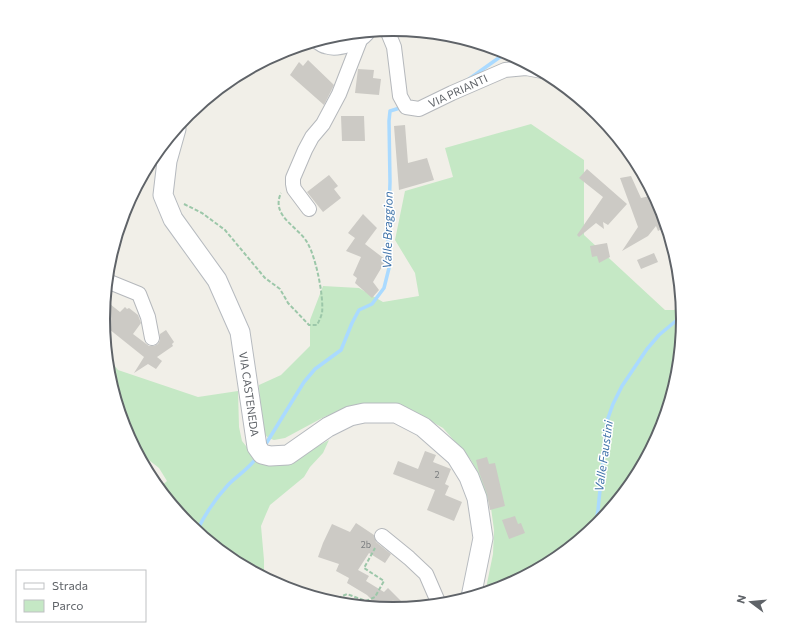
<svg xmlns="http://www.w3.org/2000/svg" width="787" height="638" font-family="Commissioner,sans-serif">
<rect width="100%" height="100%" fill="#f1efe8"/>
<!-- green -->
<path fill="#c5e8c5" d="M531,124L584,160V235L665,310H674L682,304L683,319L678,376L661,430L634,480L598,524L554,560L504,587L485,593L493,554L494,530L491,508L478,472L471,460L443,428L420,415L345,409L324,417L285,438L274,440L268,438L262,431L261,424L259,385L281,375L310,346V320L323,286L359,288L383,302L419,296L415,273L395,240L405,191L453,177L445,148Z
M107,356L118,370L198,397L238,391L239,427L242,441L254,456L311,450L329,440L323,453L310,467L304,477L270,505L266,514L261,526L264,560V577L232,560L188,524L159,488L167,481L159,468L145,457L132,441L125,430L109,375Z"/>
<g fill="none" stroke-linecap="round" stroke-linejoin="round">
<!-- stream -->
<path stroke="#aadaff" stroke-width="3.5" d="M469,79L507,52
M264,447L304,382L315,369L341,350L352,323L359,310L372,304L384,288L390,264L388,240L390,182L389,121L390,111L403,107
M595,527L598,510L607,421L613,404L622,386L647,349L659,335L683,315
M197,531C205,514 215,499 228,485C238,475 250,468 257,457"/>
</g>
<!-- building -->
<path fill="#cccac5" d="M308,60L334,85L324,105L290,75L299,62L303,66Z
M358,69L374,70L373,78L381,79L379,95L355,93Z
M341,116H364L365,141H342Z
M405,125L408,163L427,158L434,180L399,190L394,126Z
M587,169L627,204L608,225L603,222L604,229L596,223L579,237L577,235L603,197L579,178Z
M329,175L338,186L334,189L341,198L323,212L307,192Z
M631,176L641,198L654,195L662,208L667,226L658,231L656,226L648,236L622,251L638,227L620,178Z
M363,214L377,228L365,244L386,260L373,282L379,290L372,298L355,283L357,278L353,275L361,257L346,251L355,238L348,233Z
M607,243L610,257L599,263L597,256L592,257L590,246Z
M654,253L658,262L641,269L637,260Z
M105,300L120,312L125,307L127,309L129,308L138,315L141,323L133,334L149,346H154L158,344L160,340V334L166,330L174,342L172,344L173,346L157,357L162,361L156,369L148,364L134,373L144,357L104,325Z
M425,451L436,455L433,462L451,469L445,484L449,486L445,495L462,502L454,521L427,510L435,490L393,474L398,461L418,469Z
M487,457L489,464L495,463L505,506L490,510L487,494L479,472L476,460Z
M515,516L518,524L521,523L525,533L509,539L502,520Z
M356,523L374,535L376,542L391,554L385,563L369,553L358,570L369,576L366,581L384,592L388,588L408,608L393,609L380,608L367,595L347,583L349,578L336,571L339,564L318,557L323,543L332,524L350,532Z"/>
<g fill="none" stroke-linecap="round" stroke-linejoin="round">
<defs>
<path id="street" d="M387,30L394,47L400,96L406,107L419,109L452,93L505,70L526,68L542,71
M309,209L294,189L293,184V178L305,150L312,137L323,124L339,94L362,35
M107,281L139,294L148,317L152,338
M382,536L409,558L426,574L439,604"/>
<path id="secondary" d="M319,40C321,41 324,44 327,44C338,48 358,40 365,32
M176,129L167,161L163,195L173,219L217,280L240,332L257,447L262,454L270,456L288,455L328,427L350,416L364,413H396L423,427L456,456L469,477L477,498L483,538L471,597"/>
</defs>
<!-- street casing -->
<use href="#street" stroke="#b5b8bc" stroke-width="16"/>
<!-- secondary casing -->
<use href="#secondary" stroke="#b6babf" stroke-width="21"/>
<!-- path -->
<path stroke="#9cc7a9" stroke-width="2" stroke-dasharray="4 2" stroke-linecap="butt" d="M184,204L202,213L225,230L265,278L280,289L288,303L309,325H317C319,321 321,317 322,313C324,297 316,258 308,244C300,227 270,217 281,193
M335,603L336,599L347,594L366,601L375,597L384,581L364,568L375,548"/>
<!-- street -->
<use href="#street" stroke="#fff" stroke-width="14"/>
<!-- secondary -->
<use href="#secondary" stroke="#fff" stroke-width="19"/>
</g>
<g text-anchor="middle" stroke-width="3" stroke-linejoin="round" paint-order="stroke">
<!-- number labels -->
<g font-size="9" fill="#7a7d7f">
<text x="437" y="478">2</text>
<text x="366" y="548">2b</text>
</g>
<!-- street labels -->
<g font-size="11" fill="#5f6368" stroke="#fff">
<text transform="translate(458 91) rotate(-25)" y="4">VIA PRIANTI</text>
<text transform="translate(249 394) rotate(82)" y="4">VIA CASTENEDA</text>
</g>
<!-- water labels -->
<g font-size="12" font-style="italic" fill="#4174aa" stroke="#fff">
<text transform="translate(388 230) rotate(-89)" y="4">Valle Braggion</text>
<text transform="translate(604 456) rotate(-82)" y="4">Valle Faustini</text>
</g>
</g>
<!-- crop -->
<path d="M0 0H787V638H0ZM110 319a283 283 0 1 1 566 0a283 283 0 1 1-566 0Z" fill="#fff" fill-rule="evenodd"/>
<path fill="none" stroke="#5f6368" stroke-width="2" d="M110 319a283 283 0 1 1 566 0a283 283 0 1 1-566 0Z"/>
<!-- legend -->
<rect x="16" y="570" width="130" height="52" fill="#ffffff" stroke="#bfc1c3"/>
<rect x="24" y="583" width="20" height="6" fill="#ffffff" stroke="#bfc1c3"/>
<text x="52" y="590" font-size="12" fill="#5f6368">Strada</text>
<rect x="24" y="600" width="20" height="12" fill="#c5e8c5" stroke="#bfc1c3"/>
<text x="52" y="610" font-size="12" fill="#5f6368">Parco</text>
<!-- north arrow -->
<g transform="translate(751 602) rotate(286)" stroke="#ffffff" stroke-width="3" paint-order="stroke">
<path d="M0-3L7 15L0 10L-7 15Z" fill="#5f6368"/>
<text y="-6" font-size="11" font-weight="bold" text-anchor="middle" fill="#5f6368">N</text>
</g>
</svg>
